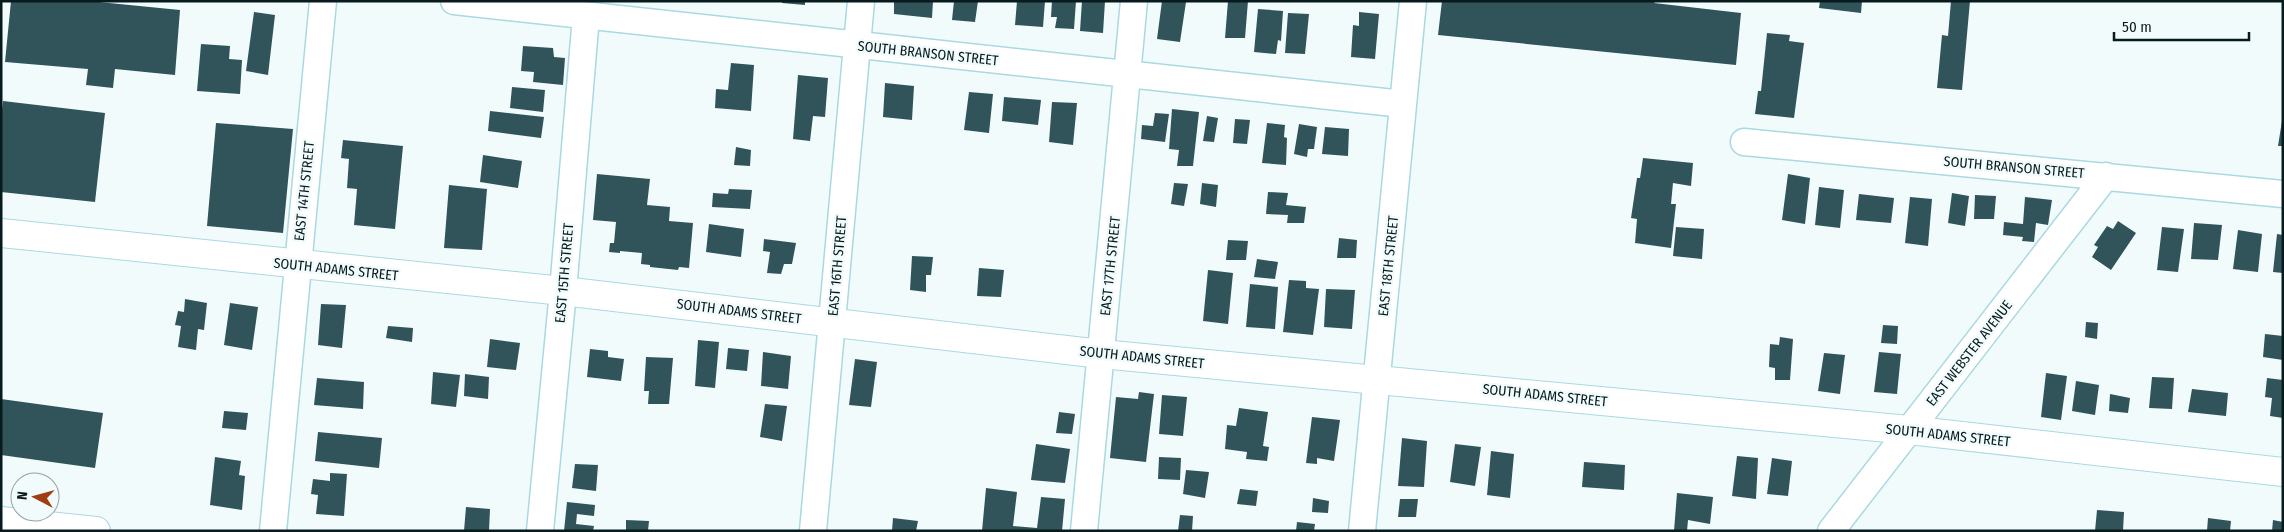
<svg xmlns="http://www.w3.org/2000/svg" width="2284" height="532" font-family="'Fira Sans Condensed',sans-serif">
<rect width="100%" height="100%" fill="#f2fbfc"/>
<!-- building -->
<path fill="#30545a" d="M11,1H89L180,10L175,75L115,69L113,88L86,85L88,69L5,62Z
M782,1H805V5L782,3Z
M894,1H933L932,18L894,14Z
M954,1H978L975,22L952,20Z
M1017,1H1045L1043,27L1015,25Z
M1052,1H1076L1074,29L1055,28L1057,17H1051Z
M1082,1H1105L1103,33L1080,31Z
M1162,1L1186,2L1180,42L1157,39Z
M1228,1H1248L1245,38H1225Z
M1442,1H1656L1654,3L1741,13L1736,65L1438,35Z
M1820,1H1862L1861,13L1819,8Z
M1951,1H1970L1962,90L1937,88L1942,35L1948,36Z
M1258,9L1283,11L1281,41L1278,40L1276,54L1254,52Z
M254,12L275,15L268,75L246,71Z
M1359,12L1379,14L1375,59L1351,57L1353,25L1359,26Z
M1288,13L1309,14L1305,54L1285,53Z
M1767,33L1790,35L1789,41L1804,43L1794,118L1755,114L1758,91H1761Z
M201,44L230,46L229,59L242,60L240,94L197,91Z
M523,46L553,48L554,57L565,58L563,85L533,82L534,72L521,71Z
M731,63L754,65L751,111L715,108L716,89L728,90Z
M798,75L828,78L825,117L813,116L810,141L793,139Z
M885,83L914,86L912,120L883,117Z
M512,87L545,90L543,112L510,108Z
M969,92L993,94L989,133L964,130Z
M1004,97L1041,100L1038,125L1002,121Z
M3,101L105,113L95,202L1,192V118Z
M1052,102L1077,103L1073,145L1049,142Z
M1172,109L1199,112L1193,166H1177L1179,150L1169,149Z
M490,111L544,117L541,138L488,131Z
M1155,113L1169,114L1165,142L1141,139L1142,125L1153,126Z
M1207,116L1218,118L1214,142L1203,141Z
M1235,119L1250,120L1247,144L1233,143Z
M2282,121H2283V146H2278Z
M216,123L293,129L283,233L207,226Z
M1267,123L1285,125L1284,137L1287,138L1286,165L1262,163Z
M1299,124L1317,127L1314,149H1308L1307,157L1294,154Z
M1325,127L1349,129L1348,156L1322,154Z
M343,140L403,146L395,229L354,225L357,189L347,188L349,159L341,158Z
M736,147L751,150L750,166L734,165Z
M483,155L522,161L518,188L480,182Z
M1643,158L1693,163L1691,186L1673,183L1671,204H1676L1671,248L1635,243L1637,219L1631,218L1637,178H1640Z
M597,174L650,179L647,205L670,207L669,221L693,223L689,268L679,267L678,270L650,267V265L641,264L642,253L620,251V253L609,252L610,243H614L616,222L593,220Z
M1788,174L1810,178L1805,224L1782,220Z
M1174,183L1188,184L1184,206L1171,204Z
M1202,183L1218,185L1216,207L1200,204Z
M449,185L487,189L482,250L444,248Z
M1819,187L1844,190L1840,228L1815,225Z
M729,189L752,190L750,209L712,207L713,193L728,194Z
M1268,192L1288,193L1286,205L1306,207L1304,223H1287L1288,215L1266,214Z
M1952,193L1969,196L1965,226L1948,223Z
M1859,194L1894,198L1891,223L1856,220Z
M1975,195L1996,196L1994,219H1974Z
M1910,197L1932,199L1928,246L1905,243Z
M2025,197L2052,200L2048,225L2036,223L2034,242L2022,241L2023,237L2003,235L2004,222L2023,224Z
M2118,221L2136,233L2111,270L2092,257L2098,247L2094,245L2107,226L2113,229Z
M2194,223L2222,225L2218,260L2191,259Z
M709,224L744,229L741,257L706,252Z
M1676,227L1704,229L1702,259L1673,256Z
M2162,227L2184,229L2178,272L2157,270Z
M2238,230L2262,234L2258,272L2233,269Z
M2277,234L2283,235V273L2273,272Z
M1339,238L1357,240L1356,258H1337Z
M764,239L796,243L792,264H784L781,274L767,273L770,252L763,251Z
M1228,240L1248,241L1246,260H1226Z
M912,256L933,257L931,275H926V292L910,290Z
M1257,259L1278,262L1275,279L1254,277Z
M979,268L1004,270L1001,297L977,296Z
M1208,270L1233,273L1228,324L1203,321Z
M1289,280L1306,281V288L1319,289L1313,335L1283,332Z
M1250,284L1278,287L1275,329L1246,327Z
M1326,289L1355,290L1352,329L1324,327Z
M185,299L207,303L204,330L198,329L196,350L178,347L181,326L175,325L178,311L184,312Z
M230,303L258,307L252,350L224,345Z
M321,304L346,305L342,348L318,345Z
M2086,322L2098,323L2097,339L2085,337Z
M1883,325L1898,326L1897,344L1881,343Z
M388,326L413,328L412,342L386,338Z
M2265,334L2283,336V360L2263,357Z
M1780,337L1793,339L1790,380H1775V368L1769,367L1770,344L1779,345Z
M490,339L520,343L516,370L487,367Z
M698,340L719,342L715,388L695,386Z
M728,348L749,350L747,371L726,369Z
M590,349L608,351V357L624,359L621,381L587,377Z
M763,352L791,356L788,389L761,386Z
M1879,352L1901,354L1897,394L1874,392Z
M1824,353L1845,355L1840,394L1818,391Z
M646,357L673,358L669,404H648L649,391H644Z
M855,359L877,362L871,407L849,405Z
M433,372L460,375L456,407L431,404Z
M2046,373L2067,376L2061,420L2041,417Z
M465,374L489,377L488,399L464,396Z
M2152,377L2174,378L2172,409L2149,408Z
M317,378L364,382L363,409L314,405Z
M2267,378L2283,380V418L2270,416L2272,398L2265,397Z
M2076,381L2099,385L2095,415L2072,411Z
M2192,389L2228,393L2226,416L2188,412Z
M1139,392L1154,394L1146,462L1110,458L1116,397L1138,399Z
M2110,394L2130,398L2128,413L2109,411Z
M1162,395L1187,397L1183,436L1159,434Z
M1,399L103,413L95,468L1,455Z
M765,404L787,406L782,441L760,437Z
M1239,408L1268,412L1263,446L1269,447L1267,461L1246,459L1247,452L1225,449L1227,425L1236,426Z
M224,411L248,413L246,430L222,428Z
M1059,412L1075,414L1072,434L1056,433Z
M1312,417L1340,420L1334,461L1317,458V464L1306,463Z
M318,432L382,438L379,468L315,461Z
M1402,438L1427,441L1424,487L1398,486Z
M1036,444L1070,449L1065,483L1031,480Z
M1455,444L1481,447L1475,486L1450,482Z
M1491,451L1514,454L1510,498L1487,495Z
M1737,456L1758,458L1756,499L1732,496Z
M215,457L241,461L239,475L245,476L242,510L210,505Z
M1159,457L1181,458L1180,480L1158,479Z
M1772,458L1792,461L1788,496L1767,494Z
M1584,462L1625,465L1624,490L1582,487Z
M575,464L598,465L596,491L572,488Z
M1186,470L1209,472L1205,498L1183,494Z
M330,473L347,474L344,516L316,514L318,495L311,494L313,479L330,481Z
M986,488L1017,492L1013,526L1037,528L1041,497L1065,499L1062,531H982Z
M1240,489L1258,491L1256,506L1237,504Z
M1677,493L1713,497L1710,524L1688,520L1687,531H1674Z
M1313,498L1329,501L1328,513L1312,512Z
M1400,499H1418L1416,517H1398Z
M567,502L595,505L594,516L577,514L576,524L594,526L593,531H564Z
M466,507L490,509L489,531H464Z
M2097,510L2124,512L2123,531H2095Z
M1180,515L1193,516L1192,531H1178Z
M893,518L918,521L916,531H892Z
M2208,518L2231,521L2230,531H2207Z
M626,520L649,521L648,531H626Z
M2273,520L2283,522V531H2272Z
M1297,522L1315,524L1314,531H1296Z"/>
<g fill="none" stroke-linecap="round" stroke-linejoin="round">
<defs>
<path id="minor" d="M454,1L1403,104
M1744,142L2283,194
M273,531L323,1
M540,531L563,291L586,16
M813,531L861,1
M1084,531L1134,1
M1362,531L1413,1
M1831,531L2106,176"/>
<path id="major" d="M1,233L563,291L1101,354L1909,430L2283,472
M1,521L96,531"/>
</defs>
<!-- minor casing -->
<use href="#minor" stroke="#aad9e0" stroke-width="29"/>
<!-- major casing -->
<use href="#major" stroke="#aad9e0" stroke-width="30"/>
<!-- minor -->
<use href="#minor" stroke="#fff" stroke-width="26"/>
<!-- major -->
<use href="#major" stroke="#fff" stroke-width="28"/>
</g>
<g text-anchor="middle" stroke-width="5" stroke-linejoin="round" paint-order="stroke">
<!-- street labels -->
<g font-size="14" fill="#071a1d" stroke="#f2fbfc">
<text transform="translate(928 53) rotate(6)" y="5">SOUTH BRANSON STREET</text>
<text transform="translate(2014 167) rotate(5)" y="5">SOUTH BRANSON STREET</text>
<text transform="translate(304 191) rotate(-84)" y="5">EAST 14TH STREET</text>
<text transform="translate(837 266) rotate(-85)" y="5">EAST 16TH STREET</text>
<text transform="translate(1110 266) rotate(-84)" y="5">EAST 17TH STREET</text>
<text transform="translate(1388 266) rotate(-84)" y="5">EAST 18TH STREET</text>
<text transform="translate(336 269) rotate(6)" y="5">SOUTH ADAMS STREET</text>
<text transform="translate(564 273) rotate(-85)" y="5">EAST 15TH STREET</text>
<text transform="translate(739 311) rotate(7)" y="5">SOUTH ADAMS STREET</text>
<text transform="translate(1969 353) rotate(-52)" y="5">EAST WEBSTER AVENUE</text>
<text transform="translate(1142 357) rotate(6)" y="5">SOUTH ADAMS STREET</text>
<text transform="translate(1545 395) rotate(6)" y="5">SOUTH ADAMS STREET</text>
<text transform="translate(1948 435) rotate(6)" y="5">SOUTH ADAMS STREET</text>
</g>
</g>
<!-- border -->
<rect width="2284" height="532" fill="none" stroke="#071a1d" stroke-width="5"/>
<!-- north arrow -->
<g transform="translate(35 497) rotate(276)"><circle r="24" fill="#f2fbfc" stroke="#94a1a3"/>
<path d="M0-4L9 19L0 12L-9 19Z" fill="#a23d10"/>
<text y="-8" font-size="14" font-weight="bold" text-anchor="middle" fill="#071a1d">N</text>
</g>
<!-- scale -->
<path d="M2114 32v8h135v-8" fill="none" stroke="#071a1d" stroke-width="2.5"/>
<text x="2122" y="32" font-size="15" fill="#071a1d" stroke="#f2fbfc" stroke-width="4" paint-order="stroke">50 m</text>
</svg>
